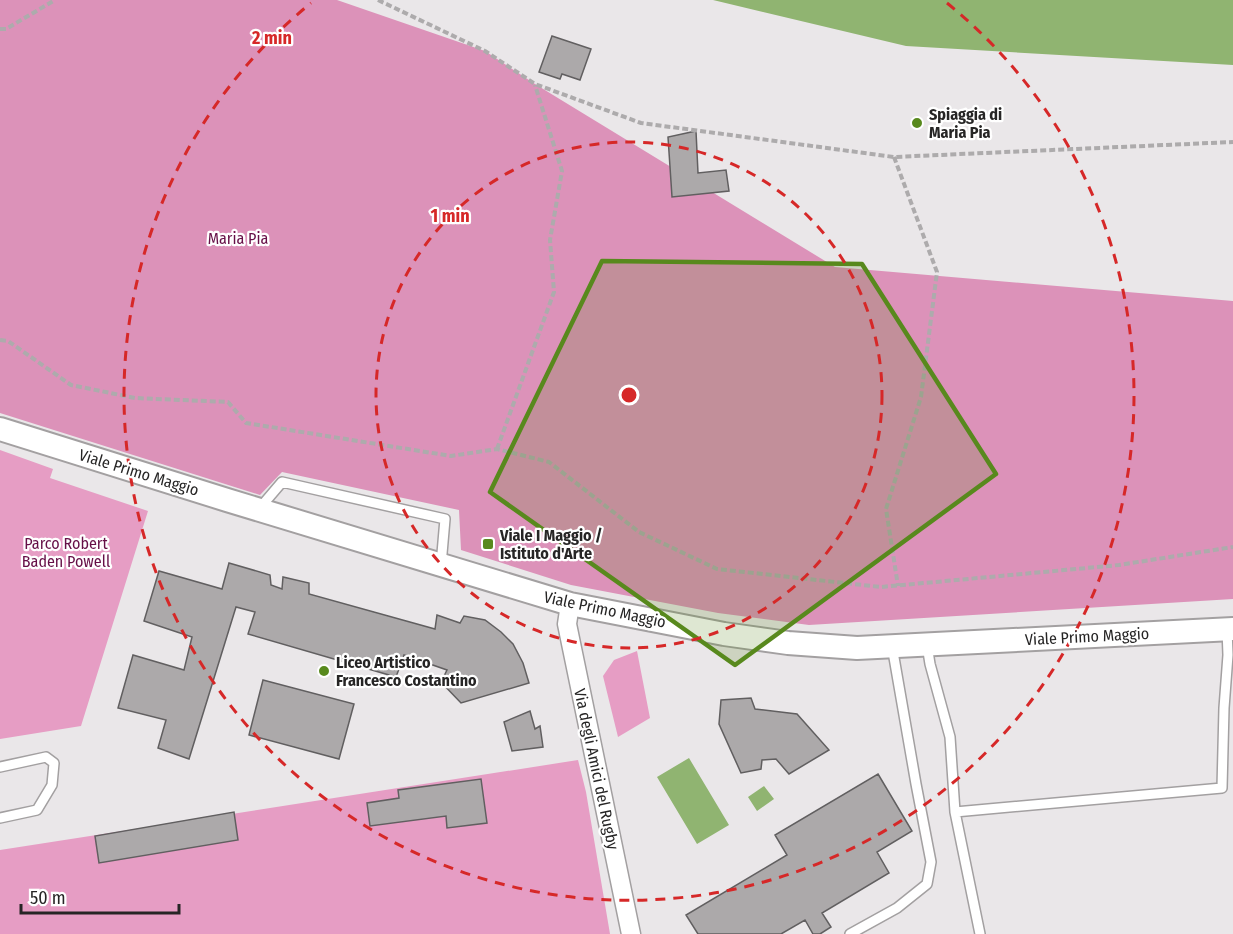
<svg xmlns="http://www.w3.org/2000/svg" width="1233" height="934" font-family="'Fira Sans Condensed',sans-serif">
<rect width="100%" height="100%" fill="#eae7e9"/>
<!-- green -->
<path fill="#e69dc4" d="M0,450L53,469L50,478L148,511L81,726L0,739Z
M637,651L650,718L618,737L603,676L614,660Z
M578,760L586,792L610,934H0V850Z"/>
<!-- forest -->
<path fill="#dc92b9" d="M0,0H337L485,51L535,84L835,267L1233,301V599L809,625L718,613L571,585L461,550L459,510L282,472L260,495L0,413Z"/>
<!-- water -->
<path fill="#90b471" d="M713,0H1233V65L906,46Z
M689,758L729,825L697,844L657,777Z
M764,786L774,799L757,811L748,797Z"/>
<!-- building -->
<path fill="#aca9aa" stroke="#615f60" stroke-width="1.5" d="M552,36L591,49L580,80L562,74L560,79L539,72Z
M696,131L698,173L726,170L729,191L672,197L668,137Z
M229,563L270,575L271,585L282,589L283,577L309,583V594L435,629L437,615L460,623L464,616L485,620L501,632L513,644L523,663L529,683L461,703L441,682L447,670L404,655L396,677L248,634L255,612L236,607L189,759L158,748L166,720L118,708L133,655L184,670L192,637L144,621L159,571L222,589Z
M263,680L354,704L339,759L249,735Z
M751,698L755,709L797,714L829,750L789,774L776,759L762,760L761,769L741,773L719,724L721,700Z
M530,711L535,729L540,726L543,747L512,751L504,722Z
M878,774L912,831L877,852L889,873L822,913L831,927L820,934H813L805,920L781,934H698L686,915L787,855L775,835Z
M481,779L487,823L447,828L446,816L370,826L367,803L399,798L398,790Z
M234,812L238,840L99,863L95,836Z"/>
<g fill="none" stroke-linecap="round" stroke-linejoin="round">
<defs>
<path id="service" d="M259,509L282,482L445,519L441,565
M927,645L930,664L950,737L955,812L1222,788L1224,708L1228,655L1227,629
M0,767L46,757L54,763L52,785L37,810L0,818
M955,812L980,934
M850,934L897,908L927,884L931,862L916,784L892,646"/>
<path id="minor" d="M570,604L567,624L631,934"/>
<path id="tertiary" d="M0,429L227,500L570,604L724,634L788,643L857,648L1233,629"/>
</defs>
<!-- service casing -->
<use href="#service" stroke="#a3a0a1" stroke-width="12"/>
<!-- minor casing -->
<use href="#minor" stroke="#a3a0a1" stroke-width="21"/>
<!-- tertiary casing -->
<use href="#tertiary" stroke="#a3a0a1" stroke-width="26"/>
<!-- path -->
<path stroke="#adabac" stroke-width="4" stroke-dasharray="6 3" stroke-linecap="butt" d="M378,0L485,51L535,84L641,123L894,157L1233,142
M0,29H6L55,0
M894,157L937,272L921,397L886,509L898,586
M0,340L8,341L71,385L135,398L228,402L246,423L451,456L497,449L549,462L639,532L717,569L881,587L1119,565L1233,547
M497,449L554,292L550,240L562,171L535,85"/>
<!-- service -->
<use href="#service" stroke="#fff" stroke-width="9"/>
<!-- minor -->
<use href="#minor" stroke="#fff" stroke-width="18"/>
<!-- tertiary -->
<use href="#tertiary" stroke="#fff" stroke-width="22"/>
</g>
<!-- marked area -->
<path fill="#58891d" fill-opacity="0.2" stroke="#58891d" stroke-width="4.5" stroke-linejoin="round" d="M602,261L862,264L996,474L735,665L490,492Z"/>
<!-- distance rings -->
<g fill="none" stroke="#d62828" stroke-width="3" stroke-dasharray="10 8">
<circle cx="629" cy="395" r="253"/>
<path d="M947 3A505 505 0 1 1 311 3"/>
</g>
<!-- markers -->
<g fill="#58891d" stroke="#fff" stroke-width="2">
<circle cx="917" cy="123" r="6"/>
<rect x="482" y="538" width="12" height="12" rx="3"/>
<circle cx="324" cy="671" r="6"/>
</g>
<g text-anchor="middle" stroke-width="4.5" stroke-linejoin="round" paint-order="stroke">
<!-- poi labels -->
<g font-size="16" font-weight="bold" fill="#262525" stroke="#fff" text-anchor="start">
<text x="929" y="120">Spiaggia di<tspan x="929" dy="18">Maria Pia</tspan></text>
<text x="500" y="541">Viale I Maggio /<tspan x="500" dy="18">Istituto d'Arte</tspan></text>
<text x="336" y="668">Liceo Artistico<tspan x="336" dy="18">Francesco Costantino</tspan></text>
</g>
<!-- park labels -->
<g font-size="16" fill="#660f47" stroke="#fff">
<text x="238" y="244">Maria Pia</text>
<text x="66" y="549">Parco Robert<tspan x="66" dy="18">Baden Powell</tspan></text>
</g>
<!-- street labels -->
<g font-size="16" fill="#262525" stroke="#fff">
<text transform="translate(139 472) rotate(17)" y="6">Viale Primo Maggio</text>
<text transform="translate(605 609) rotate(12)" y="6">Viale Primo Maggio</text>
<text transform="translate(1087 636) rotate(-3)" y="6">Viale Primo Maggio</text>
<text transform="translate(597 769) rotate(78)" y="6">Via degli Amici del Rugby</text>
</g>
</g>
<circle cx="629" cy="395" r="9" fill="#d62828" stroke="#fff" stroke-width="3"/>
<g font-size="18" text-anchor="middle" font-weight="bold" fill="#d62828" stroke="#fff" stroke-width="4.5" stroke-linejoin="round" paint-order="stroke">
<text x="272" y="44">2 min</text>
<text x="450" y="222">1 min</text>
</g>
<!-- scale -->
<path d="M21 904v9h158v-9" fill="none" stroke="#262525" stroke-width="3"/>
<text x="30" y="904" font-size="18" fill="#262525" stroke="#ffffff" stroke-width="4.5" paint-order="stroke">50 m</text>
</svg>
